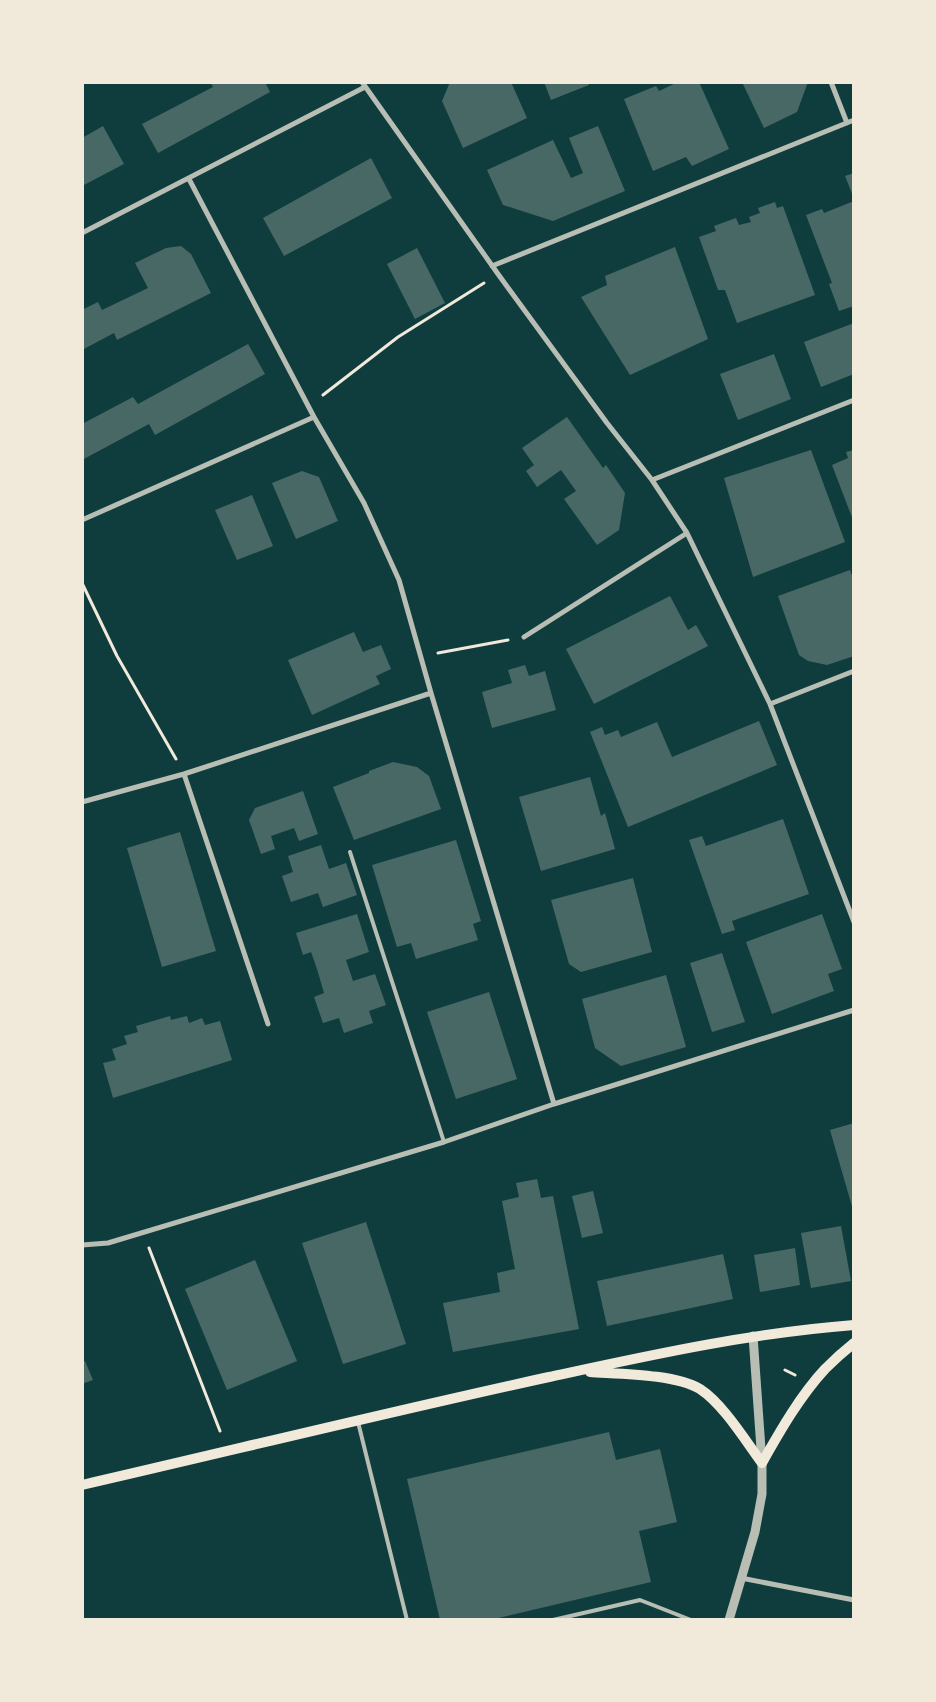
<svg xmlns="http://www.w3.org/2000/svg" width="936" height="1702" font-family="'PT Sans',sans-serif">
<rect width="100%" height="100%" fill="#0f3d3e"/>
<!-- building -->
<path fill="#486865" d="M210,82H265L270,92L158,153L142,124L213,87Z
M450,82H511L527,118L463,148L442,101Z
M544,82H588L589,85L551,100Z
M678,82H699L729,149L692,166L686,157L653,171L624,99L656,86L659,91Z
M742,82H808L797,112L764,128Z
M103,126L124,164L82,186V138Z
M598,126L625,191L553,221L503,205L487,170L553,140L571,178L583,173L569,138Z
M371,158L392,198L284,256L263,218Z
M854,173V196H853L845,176Z
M854,201V306L839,311L829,284L832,283L806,215L822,209L824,213Z
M775,202L777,208L783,206L815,295L737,323L725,290H718L699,237L716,231L714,226L736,218L739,225L751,222L749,217L760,213L758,208Z
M181,246L191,254L211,293L117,340L114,333L82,350V310L98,302L102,310L148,288L135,263L166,248Z
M675,247L708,339L630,375L581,297L607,285L605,276Z
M417,248L445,303L415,319L387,264Z
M854,323V374L821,387L804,342Z
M248,344L265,374L155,435L149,424L82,460V424L133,397L138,404Z
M774,354L791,399L738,420L720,374Z
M567,417L603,468L606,465L625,493L619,530L597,545L564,499L576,491L561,470L537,487L526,471L534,465L522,448Z
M811,450L845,542L753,577L724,478Z
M854,450V520H853L832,465L848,458L846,452Z
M302,471L319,477L338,521L296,539L272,483Z
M252,495L273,546L237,560L215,510Z
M850,570L854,581V656L827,665L808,661L799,655L778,596Z
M670,596L688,630L696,625L708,646L594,704L566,649Z
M354,632L363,652L381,645L391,669L376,676L380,684L312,715L288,660Z
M525,665L529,676L545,671L556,710L492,728L482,692L512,683L508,670Z
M759,721L777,765L628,827L590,732L602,727L605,735L618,730L621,737L657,722L672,757Z
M393,762L417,767L429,776L441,809L354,840L333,787L369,773V771Z
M590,777L601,816L605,813L615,849L541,871L519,797Z
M303,791L318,834L299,841L294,828L271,836L275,849L261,854L249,820L255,808Z
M783,819L809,894L732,921L735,930L722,934L689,840L702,836L706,846Z
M180,832L216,951L162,967L127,848Z
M456,840L481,921L473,924L478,940L416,959L411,943L397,947L372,865Z
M321,845L329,869L346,863L357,895L323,907L318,893L291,902L282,876L293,872L288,856Z
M633,878L652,952L581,972L569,964L551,900Z
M357,914L369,952L346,960L353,981L375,974L386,1005L369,1011L373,1023L344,1033L339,1018L323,1023L314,997L324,993L317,969L311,952L303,955L296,933Z
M822,914L842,969L828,974L834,991L772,1014L746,942Z
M722,953L745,1022L712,1032L690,963Z
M666,975L686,1047L621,1066L595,1048L582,999Z
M489,992L517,1079L456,1099L427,1012Z
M170,1016L171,1020L187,1016L189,1023L202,1018L205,1025L220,1021L232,1060L113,1098L103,1063L116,1060L112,1049L127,1044L124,1036L138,1032L136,1026Z
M854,1123V1210H853L830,1130Z
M537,1179L541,1198L553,1196L579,1329L453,1352L443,1303L500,1292L497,1273L515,1269L502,1201L519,1197L516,1183Z
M593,1191L603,1233L582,1238L572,1196Z
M366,1222L406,1344L343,1364L302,1243Z
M841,1226L851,1281L811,1288L801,1233Z
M795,1248L800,1285L760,1292L754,1255Z
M723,1254L733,1299L607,1326L597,1281Z
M255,1260L297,1361L227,1390L185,1289Z
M85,1361L93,1380L82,1384V1362Z
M609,1432L616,1460L660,1449L677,1522L639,1531L651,1582L490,1620H440L407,1479Z"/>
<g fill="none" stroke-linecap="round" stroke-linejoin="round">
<!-- path -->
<path stroke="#f1e9da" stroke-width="3" d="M323,395L398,337L484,283
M82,583L117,656L176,759
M438,653L508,640
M149,1248L220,1431
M785,1370L795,1375"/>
<!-- service -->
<path stroke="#b8beb3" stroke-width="4" d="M350,852L444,1142
M358,1422L407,1620
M553,1620L640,1600L691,1620"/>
<!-- minor -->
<path stroke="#b8beb3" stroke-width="5" d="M362,82L498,274L607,423L652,480L687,533L770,704L854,922
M831,82L847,123
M189,179L314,417L364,503L399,580L431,693L554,1104
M82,233L365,87
M492,266L854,120
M652,480L854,400
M82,520L314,417
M524,637L687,533
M770,704L854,671
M184,774L268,1024
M82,802L184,774L431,693
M82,1245L108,1243L444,1142L554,1104L854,1010
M741,1578L854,1600"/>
<!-- tertiary -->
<path stroke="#b8beb3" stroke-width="9" d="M729,1620L755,1532L762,1494V1463L753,1336"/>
<!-- secondary -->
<path stroke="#f1e9da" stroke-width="10" d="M590,1372C620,1374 675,1374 700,1389C723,1404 745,1440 762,1463C780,1431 800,1396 825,1369C834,1360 844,1351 854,1343
M82,1485C238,1449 393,1411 549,1377C651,1355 750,1333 854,1325"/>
</g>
<!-- border -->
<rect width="936" height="1702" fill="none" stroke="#f1e9da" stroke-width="168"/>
</svg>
